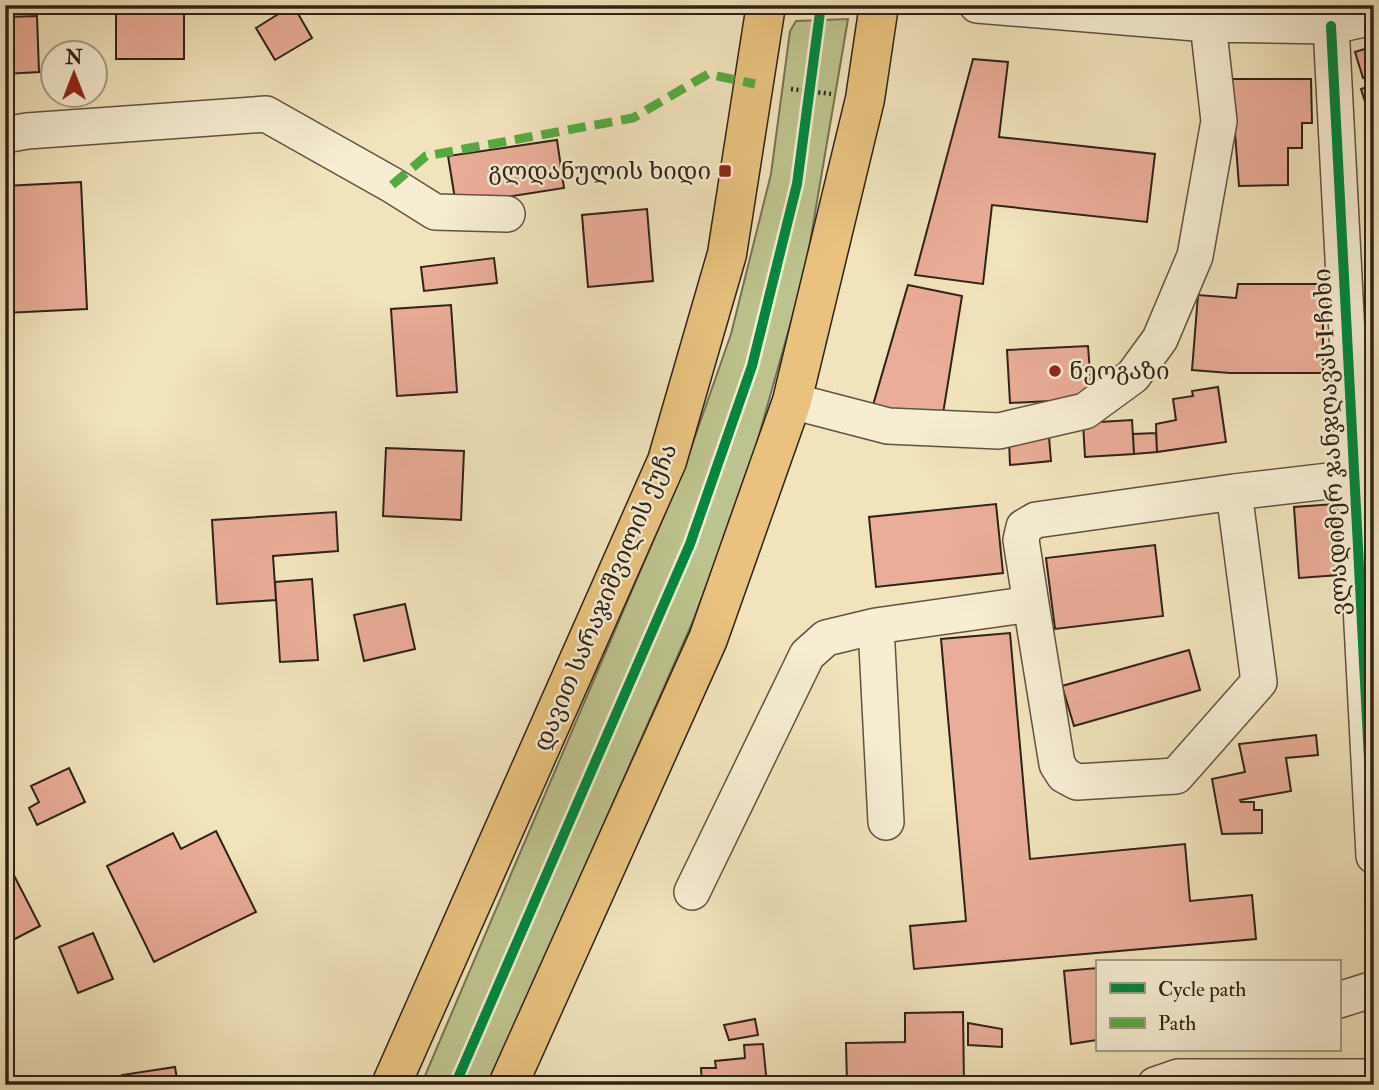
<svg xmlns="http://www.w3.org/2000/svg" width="1379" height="1090" font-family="'IM FELL Double Pica','Noto Serif Georgian',serif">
<rect width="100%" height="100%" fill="#f1e3bc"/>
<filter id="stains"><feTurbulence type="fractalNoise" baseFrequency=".00286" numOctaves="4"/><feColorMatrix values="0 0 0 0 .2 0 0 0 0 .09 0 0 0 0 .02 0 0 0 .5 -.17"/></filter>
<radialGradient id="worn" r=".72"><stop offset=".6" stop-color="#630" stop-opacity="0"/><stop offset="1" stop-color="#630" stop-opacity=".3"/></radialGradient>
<!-- green -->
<path fill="#bdc38e" stroke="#767253" stroke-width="2" d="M848,19L805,272L747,478L693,621L489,1085H421L683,471L731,334L771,174L790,31L796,21Z"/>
<!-- building -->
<path fill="#eaad99" stroke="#2f2218" stroke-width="2" d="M293,5L312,38L275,60L256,28Z
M116,12H184V59H116Z
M37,16L39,72L5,74V17Z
M1374,46V75L1363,78L1355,52Z
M973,59L1008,62L999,137L1155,154L1147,222L992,205L983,284L915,275Z
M1231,79H1311L1312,123H1302V148H1288V185L1239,186Z
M1374,84V112L1369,114L1361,89Z
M557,140L564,188L456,205L448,156Z
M81,182L87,309L5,313V186Z
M647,209L653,281L588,287L582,215Z
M494,258L497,283L424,291L421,267Z
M1238,284H1323V373H1230L1192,370L1198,295L1236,298Z
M908,285L962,296L942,420L871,412Z
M451,305L457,392L397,396L391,309Z
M1088,346L1092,399L1010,403L1007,350Z
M1218,387L1226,442L1157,452L1156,424L1176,420L1173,399L1193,396L1192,391Z
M1132,420L1134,454L1085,457L1083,423Z
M1156,433L1157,452L1134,454L1133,434Z
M1049,437L1051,461L1010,465L1009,440Z
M386,448L464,451L461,520L383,516Z
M996,504L1003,573L876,587L869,517Z
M1335,504L1339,575L1299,578L1294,507Z
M336,512L338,551L273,556L276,600L217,604L212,520Z
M1155,545L1163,616L1055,629L1046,558Z
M312,579L318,660L280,662L275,582Z
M405,604L415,649L364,661L354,615Z
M1010,633L1030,859L1185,844L1190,901L1252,895L1256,939L914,969L910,926L966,921L941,639Z
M1189,650L1200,690L1074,726L1062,686Z
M1316,735L1318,755L1286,758L1291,791L1240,800L1241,802H1254V810H1262V833L1222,834L1212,779L1245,772L1239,744Z
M69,768L85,802L37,825L29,808L39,802L31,786Z
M216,831L256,912L154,962L107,866L173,833L181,849Z
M5,858L40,926L5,944Z
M93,933L113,979L78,993L59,947Z
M1097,968V1040L1071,1044L1064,971Z
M963,1012L964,1085H847L846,1043L905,1042V1013Z
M755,1019L758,1035L729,1040L724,1025Z
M968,1023L1002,1029V1047L968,1045Z
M763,1044L767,1085H702L701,1068H716L715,1061L745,1058L744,1045Z
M175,1067L178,1085H124L122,1075Z"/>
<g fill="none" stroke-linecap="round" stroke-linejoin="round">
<defs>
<path id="minor" d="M977,5L1208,24L1331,26L1374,17
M1331,26L1374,856
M5,135L27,131L266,114L392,185L435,212L507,214
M792,401L888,426L999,431L1085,411L1133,376L1160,339L1195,256L1219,121L1208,24
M1031,604L1057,764L1064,775L1077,782L1176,776L1259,682L1234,492
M886,822L876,626L1031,604L1021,540L1024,527L1036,520L1234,492L1354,478
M692,892L807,655L826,638L876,626
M1339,1000L1374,989
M1155,1085L1178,1077H1374"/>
<path id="major" d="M391,1085L667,461L727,254L766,5
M508,1085L708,639L792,401L865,99L879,5"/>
</defs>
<!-- minor casing -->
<use href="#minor" stroke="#605241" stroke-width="38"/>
<!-- major casing -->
<use href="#major" stroke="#2f2218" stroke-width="41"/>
<!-- path -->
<path stroke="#2f2218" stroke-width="4.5" stroke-dasharray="2 3.5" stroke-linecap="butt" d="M791,89L831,94"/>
<!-- minor -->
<use href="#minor" stroke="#f6edd3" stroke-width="35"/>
<!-- major -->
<use href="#major" stroke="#e8c27e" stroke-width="38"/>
<!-- quiet -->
<path stroke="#54aa42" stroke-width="9" stroke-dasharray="18 9" stroke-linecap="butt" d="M392,185L426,156L633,118L708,74L755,84"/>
<defs>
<path id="cycleway" d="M1331,26L1374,856
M455,1085L690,544L752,366L797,184L821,5"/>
</defs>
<!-- cycleway casing -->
<use href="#cycleway" stroke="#f6edd3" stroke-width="15"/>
<!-- cycleway -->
<use href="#cycleway" stroke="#00873e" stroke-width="10"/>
</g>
<!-- markers -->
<g fill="#8f2418" stroke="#f6edd3" stroke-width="2.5">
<rect x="718" y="164" width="14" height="14" rx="3.5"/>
<circle cx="1055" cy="371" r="7"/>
</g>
<g text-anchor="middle" stroke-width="5" stroke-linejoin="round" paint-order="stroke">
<!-- poi labels -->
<g font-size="24" fill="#2f2218" stroke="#f6edd3" text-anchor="end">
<text x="711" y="179">გლდანულის ხიდი</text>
<text x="1069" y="379" text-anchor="start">ნეოგაზი</text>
</g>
<!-- street labels -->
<g font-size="24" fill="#2f2218" stroke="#f6edd3">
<text transform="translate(1331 442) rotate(-93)" y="8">ვლადიმერ ჯანჯღავას I ჩიხი</text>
<text transform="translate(605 597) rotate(-67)" y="8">დავით სარაჯიშვილის ქუჩა</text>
</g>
</g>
<!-- margin -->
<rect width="1379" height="1090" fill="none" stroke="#f1e3bc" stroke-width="28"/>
<rect x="7" y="7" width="1365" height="1076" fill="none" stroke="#2f2218" stroke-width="3.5"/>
<rect x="14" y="14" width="1351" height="1062" fill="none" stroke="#2f2218" stroke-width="2"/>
<!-- legend -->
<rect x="1096" y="960" width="245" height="91" fill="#f6edd3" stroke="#a69c88" stroke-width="2"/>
<rect x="1110" y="983" width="35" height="10" fill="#00873e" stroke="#a69c88" stroke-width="2"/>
<text x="1158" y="996" font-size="21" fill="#2f2218">Cycle path</text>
<rect x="1110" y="1018" width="35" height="10" fill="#54aa42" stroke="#a69c88" stroke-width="2"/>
<text x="1158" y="1030" font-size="21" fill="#2f2218">Path</text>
<!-- north arrow -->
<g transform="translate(74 74)"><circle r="33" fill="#f6edd3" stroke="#a69c88" stroke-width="2"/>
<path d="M0-5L12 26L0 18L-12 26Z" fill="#8f2418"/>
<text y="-10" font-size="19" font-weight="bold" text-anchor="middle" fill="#2f2218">N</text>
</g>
<rect width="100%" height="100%" filter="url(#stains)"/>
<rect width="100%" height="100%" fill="url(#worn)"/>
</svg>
